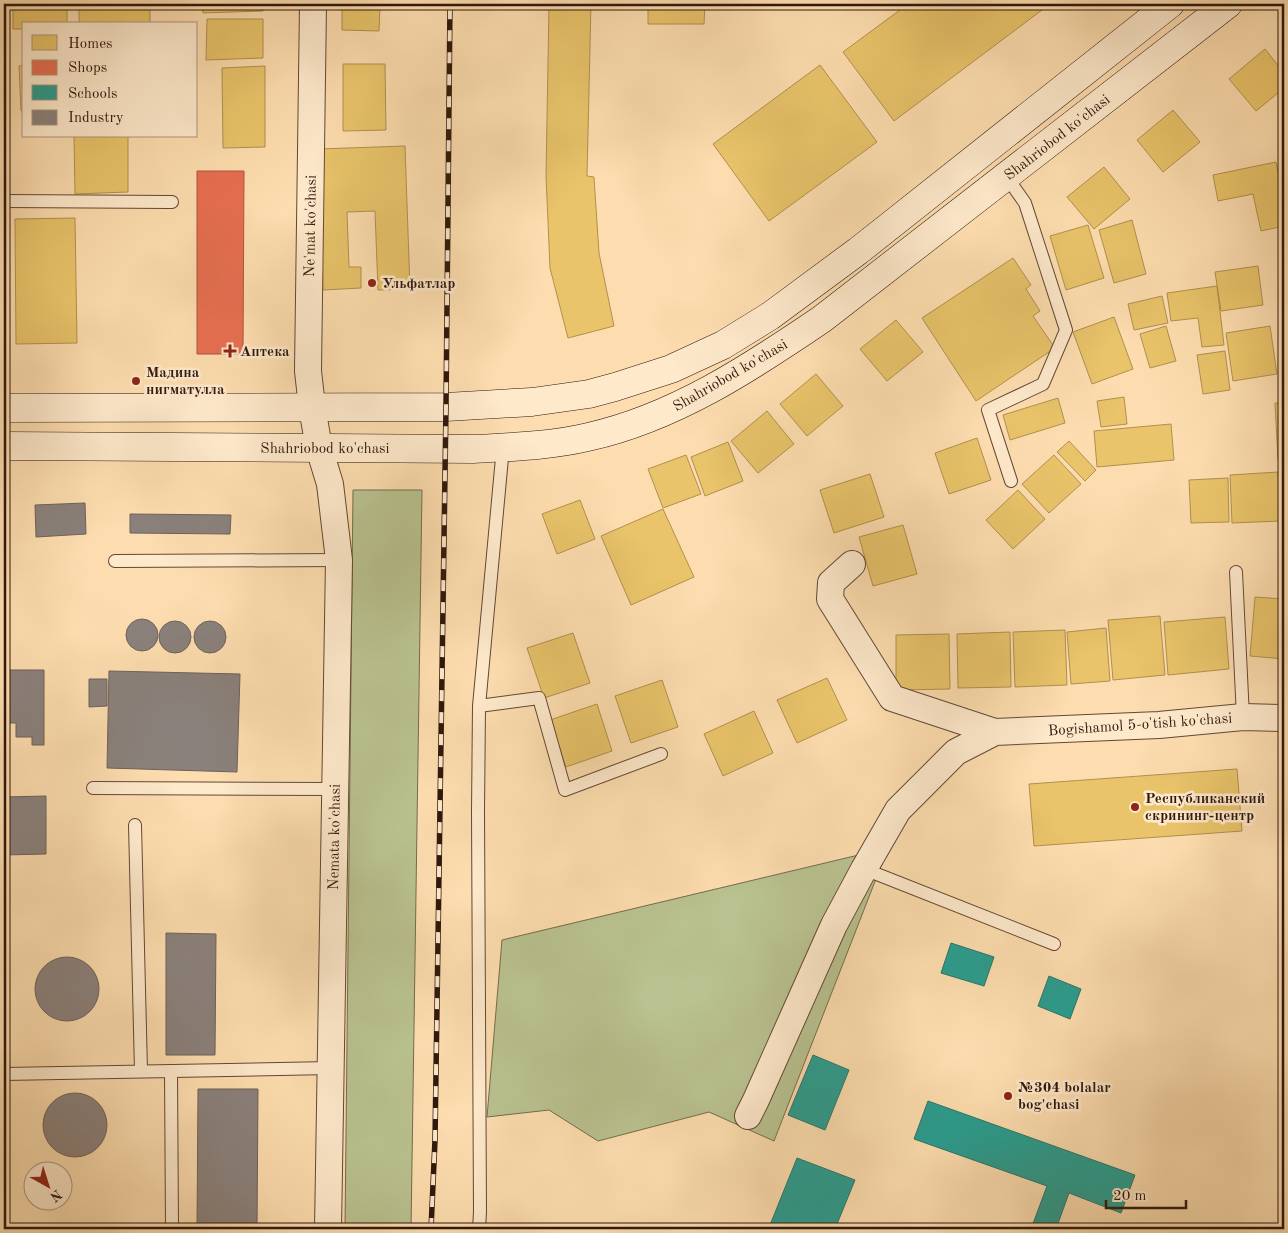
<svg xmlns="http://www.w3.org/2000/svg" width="1288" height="1233" font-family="'Old Standard TT',serif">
<rect width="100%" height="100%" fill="#fdddaf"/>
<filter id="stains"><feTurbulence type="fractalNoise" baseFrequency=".004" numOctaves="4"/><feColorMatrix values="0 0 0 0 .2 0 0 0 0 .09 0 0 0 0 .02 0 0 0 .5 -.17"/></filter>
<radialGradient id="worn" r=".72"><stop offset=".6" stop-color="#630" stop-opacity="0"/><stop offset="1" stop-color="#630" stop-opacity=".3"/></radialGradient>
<!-- green -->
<path fill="#b9c290" stroke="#746c4e" d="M353,490H422L411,1229H345Z
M888,848L774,1141L709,1112L598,1141L549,1110L487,1117L502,940Z"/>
<!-- homes -->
<path fill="#e9c46a" stroke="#b1904e" d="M13,4H67V24H24V29H13Z
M79,4H150V24H79Z
M202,4H263V11L203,13Z
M342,4H380L379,31L342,30Z
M549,4H591L587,176L594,177L599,253L614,326L568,338L550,268L546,176Z
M648,4H705L704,24H648Z
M908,4H1044L1046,7L894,121L843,52Z
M207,19H263V58L206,60Z
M1265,49L1284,73V88L1256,111L1229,79Z
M343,64H385L386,130L343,131Z
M24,65V111H21L19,66Z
M820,65L877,142L769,221L713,144Z
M265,66V147L223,148L222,68Z
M1173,110L1200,142L1163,172L1137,140Z
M74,136H128V192L75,194Z
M405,146L410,289L378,290L375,211L347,212L349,267H361V288L323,290L319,149Z
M1276,162L1284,203V226L1261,231L1253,194L1218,201L1213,175Z
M1104,167L1130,199L1094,229L1067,197Z
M75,218L77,343L16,344L15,219Z
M1132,220L1146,274L1114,283L1099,230Z
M1088,225L1104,278L1066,290L1050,236Z
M1013,258L1031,285L1026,289L1040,311L1033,316L1055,348L976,401L922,318Z
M1258,266L1263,305L1221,311L1215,272Z
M1217,286L1224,345L1202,347L1198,318L1171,321L1167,293Z
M1162,296L1168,323L1134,330L1128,304Z
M1114,317L1133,369L1092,384L1073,332Z
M896,320L923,352L887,381L860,349Z
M1166,326L1176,361L1150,368L1140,334Z
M1270,326L1277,374L1233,381L1226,333Z
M1225,351L1230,390L1203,394L1197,355Z
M816,374L843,406L807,436L780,404Z
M1124,397L1127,424L1101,427L1097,401Z
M1058,398L1065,423L1010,440L1003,415Z
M1275,403H1284V459L1278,460Z
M767,411L794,444L758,473L731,441Z
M1171,424L1174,460L1097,467L1094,431Z
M977,438L991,480L949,494L935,453Z
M1069,441L1096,470L1085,481L1057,452Z
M728,442L743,481L705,496L691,457Z
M686,455L701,494L663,508L648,469Z
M1054,455L1081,484L1049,513L1022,484Z
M1278,472L1281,521L1232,523L1230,475Z
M870,474L884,517L834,533L820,490Z
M1228,478L1229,522L1191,523L1189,480Z
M1018,490L1045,519L1013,549L986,520Z
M580,500L595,539L557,554L542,514Z
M663,509L694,577L631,605L601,536Z
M903,525L917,574L873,586L859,537Z
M1255,597L1284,599V659L1250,656Z
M1160,616L1165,675L1113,680L1108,620Z
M1225,617L1229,669L1168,675L1164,622Z
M1106,628L1110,681L1071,684L1067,632Z
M1065,630L1067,685L1015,687L1013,632Z
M1010,632L1011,687L958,688L957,634Z
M573,633L590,683L544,698L527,648Z
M949,634L950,689L896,690V635Z
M827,678L847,720L797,743L777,700Z
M662,680L678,727L631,743L615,696Z
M597,704L612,751L566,767L550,720Z
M754,711L773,753L723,776L704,734Z
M1237,769L1242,831L1034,846L1029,784Z"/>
<!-- shops -->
<path fill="#e76f51" stroke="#b0553c" d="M197,171H244L243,354H197Z"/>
<!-- schools -->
<path fill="#2a9d8f" stroke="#2c7568" d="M951,943L994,957L984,986L941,973Z
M1049,976L1081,989L1070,1019L1038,1006Z
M813,1055L849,1070L825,1130L788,1115Z
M928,1101L1135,1175L1121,1213L1069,1193L1056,1229H1031L1047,1186L914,1139Z
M797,1158L855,1180L835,1229H780L770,1225Z"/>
<!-- industry -->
<path fill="#8a817c" stroke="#6f615a" d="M85,503L86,534L36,537L35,505Z
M130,514L231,515L230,534L130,533Z
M126 635a16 16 0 1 1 32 0a16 16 0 1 1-32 0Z
M159 637a16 16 0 1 1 32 0a16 16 0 1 1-32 0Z
M194 637a16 16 0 1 1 32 0a16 16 0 1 1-32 0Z
M4,670H44V745H32V737H16V723H4Z
M109,671L240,674L237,772L107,768Z
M89,679H107V706L89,707Z
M46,796V854L4,855V797Z
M166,933L216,934L215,1055H166Z
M35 989a32 32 0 1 1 64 0a32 32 0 1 1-64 0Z
M198,1089H258L257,1229H197Z
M43 1125a32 32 0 1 1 64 0a32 32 0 1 1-64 0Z"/>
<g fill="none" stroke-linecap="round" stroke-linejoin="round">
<defs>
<path id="service" d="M1006,176L1025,203L1066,330L1043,384L988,410L1011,481
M4,201L172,202
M503,447L479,706L539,698L565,790L661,754
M115,561L339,560
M1236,572L1243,717
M93,788L335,789
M135,825L141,1071
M864,869L1054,944
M171,1071L172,1229
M4,1074L331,1068
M479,1229L480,1212L478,812L479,706"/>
<path id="minor" d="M313,4L308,371L312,407L319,448L330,484L339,560L328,1229
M852,564L831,583L830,599L892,698L995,732L1159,725L1243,717L1284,718
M748,1116L756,1100L834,925L864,869L898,810L956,752L995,732"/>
<path id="secondary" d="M4,408L446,407L532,402L589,394L615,387L671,369L723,345L770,316L858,251L1170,4
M4,446L474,449C512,447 550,446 588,437C674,418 750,368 822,319L1228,4"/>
</defs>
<!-- service casing -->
<use href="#service" stroke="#624835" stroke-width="14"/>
<!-- minor casing -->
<use href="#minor" stroke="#624835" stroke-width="28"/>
<!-- secondary casing -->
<use href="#secondary" stroke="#2f170c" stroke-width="29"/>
<!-- service -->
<use href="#service" stroke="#fee9cb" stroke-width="12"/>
<!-- minor -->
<use href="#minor" stroke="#fee9cb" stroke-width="26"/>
<!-- secondary -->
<use href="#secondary" stroke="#fee9cb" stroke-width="28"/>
<defs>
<path id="rail" d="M431,1229L435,1140L446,407L450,4"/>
</defs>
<!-- rail casing -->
<use href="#rail" stroke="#2f170c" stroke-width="5.5"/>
<!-- rail -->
<use href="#rail" stroke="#fee9cb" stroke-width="4" stroke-dasharray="11" stroke-linecap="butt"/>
</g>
<!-- markers -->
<g fill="#8f2418" stroke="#fee9cb" stroke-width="2">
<circle cx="372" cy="283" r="5"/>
<path d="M227.5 343.5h5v5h5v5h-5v5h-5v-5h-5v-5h5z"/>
<circle cx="136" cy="381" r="5"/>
<circle cx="1135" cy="807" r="5"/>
<circle cx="1008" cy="1096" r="5"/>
</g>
<g text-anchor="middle" stroke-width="5" stroke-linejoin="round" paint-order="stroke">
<!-- street labels -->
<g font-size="15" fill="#2f170c" stroke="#fee9cb">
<text transform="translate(1057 137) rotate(-38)" y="5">Shahriobod ko'chasi</text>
<text transform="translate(310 226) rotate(-89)" y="5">Ne'mat ko'chasi</text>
<text transform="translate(730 375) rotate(-30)" y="5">Shahriobod ko'chasi</text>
<text x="325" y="453">Shahriobod ko'chasi</text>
<text transform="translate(1140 724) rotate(-4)" y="5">Bogishamol 5-o'tish ko'chasi</text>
<text transform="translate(334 837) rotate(-89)" y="5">Nemata ko'chasi</text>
</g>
<!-- poi labels -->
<g font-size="15" font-weight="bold" fill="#2f170c" stroke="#fee9cb" text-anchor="start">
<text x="382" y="288">Ульфатлар</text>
<text x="240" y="356">Аптека</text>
<text x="146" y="377">Мадина<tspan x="146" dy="17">нигматулла</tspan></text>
<text x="1145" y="803">Республиканский<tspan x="1145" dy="17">скрининг-центр</tspan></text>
<text x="1018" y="1092">№304 bolalar<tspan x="1018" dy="17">bog'chasi</tspan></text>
</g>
</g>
<!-- margin -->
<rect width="1288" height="1233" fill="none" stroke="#fdddaf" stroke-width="20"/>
<rect x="5" y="5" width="1278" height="1223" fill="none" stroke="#2f170c" stroke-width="2.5"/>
<rect x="10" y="10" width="1268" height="1213" fill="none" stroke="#2f170c"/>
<!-- legend -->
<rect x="22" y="22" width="175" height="115" fill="#fee9cb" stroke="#ab957f"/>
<rect x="32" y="35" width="25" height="15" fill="#e9c46a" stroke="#ab957f"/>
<text x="68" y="48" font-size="15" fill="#2f170c">Homes</text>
<rect x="32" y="60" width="25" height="15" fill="#e76f51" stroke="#ab957f"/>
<text x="68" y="72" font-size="15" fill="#2f170c">Shops</text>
<rect x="32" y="85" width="25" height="15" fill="#2a9d8f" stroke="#ab957f"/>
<text x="68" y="98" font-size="15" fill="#2f170c">Schools</text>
<rect x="32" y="110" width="25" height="15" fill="#8a817c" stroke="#ab957f"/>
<text x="68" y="122" font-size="15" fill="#2f170c">Industry</text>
<!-- north arrow -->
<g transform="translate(48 1186) rotate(141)"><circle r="24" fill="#fee9cb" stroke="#ab957f"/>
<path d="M0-4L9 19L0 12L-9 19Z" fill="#8f2418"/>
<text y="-8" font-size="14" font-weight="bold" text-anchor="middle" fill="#2f170c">N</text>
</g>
<!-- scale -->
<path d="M1106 1200v8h80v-8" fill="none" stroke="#2f170c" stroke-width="2.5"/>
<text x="1113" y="1200" font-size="15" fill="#2f170c" stroke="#fee9cb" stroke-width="4" paint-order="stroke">20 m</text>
<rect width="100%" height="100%" filter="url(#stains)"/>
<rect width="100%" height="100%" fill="url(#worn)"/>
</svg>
